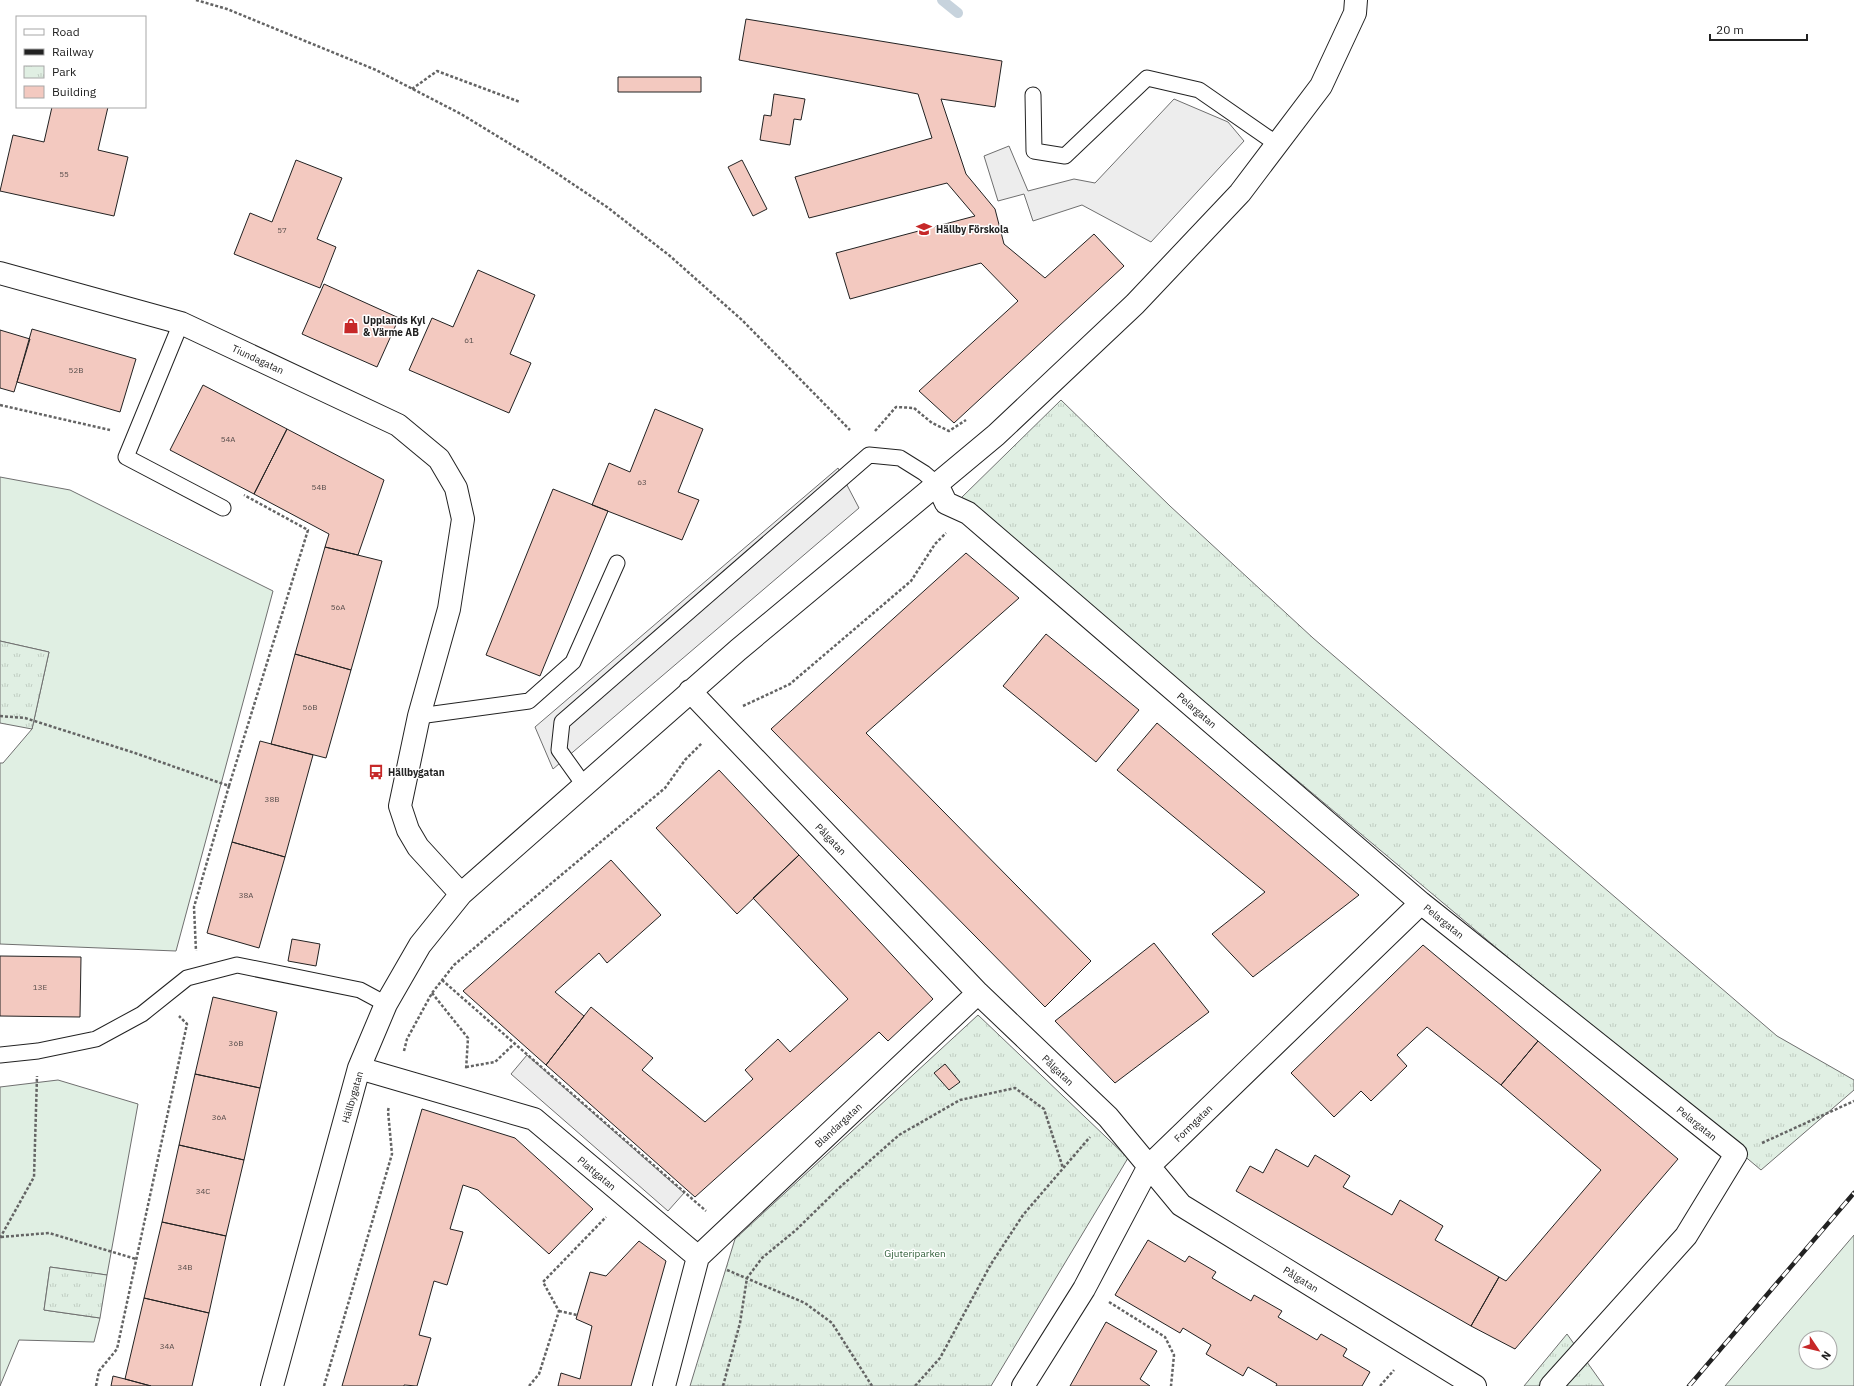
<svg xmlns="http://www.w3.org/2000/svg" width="1854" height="1386" font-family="'IBM Plex Sans',sans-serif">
<defs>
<pattern id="park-tufts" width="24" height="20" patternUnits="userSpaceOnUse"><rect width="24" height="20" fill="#e0efe3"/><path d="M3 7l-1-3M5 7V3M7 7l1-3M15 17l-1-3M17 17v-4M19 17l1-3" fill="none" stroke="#c0cdc2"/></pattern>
</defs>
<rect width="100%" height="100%" fill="#fff"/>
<!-- grass -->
<path fill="#e0efe3" stroke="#6f6f6f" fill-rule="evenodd" d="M0,477L70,490L273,591L176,951L0,944V763H3L32,729L49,652L0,641Z
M58,1080L138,1104L107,1275L50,1267L44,1310L100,1318L94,1342L19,1340L0,1386V1087Z
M1854,1235V1386H1725ZM1806,1338H1830V1362H1806Z"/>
<!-- park -->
<path fill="url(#park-tufts)" stroke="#6f6f6f" d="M1061,400L1170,506L1313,638L1777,1036L1854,1080V1090L1761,1170L961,498Z
M0,641L49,652L32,729L0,723Z
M978,1015L1128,1158L991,1386H690L735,1239Z
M50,1267L107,1275L100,1318L44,1310Z
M1567,1334L1604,1386H1524Z"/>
<!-- parking -->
<path fill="#ededed" stroke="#6f6f6f" d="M1174,99L1228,122L1244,141L1151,242L1082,205L1033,221L1024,194L998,201L984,156L1009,146L1028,191L1074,179L1095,183Z
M838,468L859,508L553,769L535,727Z
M527,1055L684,1193L668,1211L511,1074Z"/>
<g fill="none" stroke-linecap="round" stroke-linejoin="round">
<!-- stream -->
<path stroke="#c7d3dd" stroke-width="10" d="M942,0L958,13"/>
</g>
<!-- building -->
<path fill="#f3c9c0" stroke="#222" d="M746,19L1002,61L995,107L941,99L966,174L995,209L1004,244L1045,278L1094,234L1124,266L954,423L919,391L1018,301L981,263L850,299L836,253L975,216L947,183L809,218L795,177L932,138L918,94L739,60Z
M618,77H701V92H618Z
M774,94L805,99L801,120L794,119L790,145L760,140L764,115L771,116Z
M52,107H108L98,150L128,157L114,216L0,191L13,135L44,142Z
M296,160L342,178L317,239L336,247L320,288L234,254L250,213L272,222Z
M742,160L767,209L753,216L728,167Z
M478,270L535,295L510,354L531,363L509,413L409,370L432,318L453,327Z
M324,284L399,318L377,367L302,334Z
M32,329L136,359L120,412L17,382Z
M0,330L30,339L14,392L0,388Z
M203,385L287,429L254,494L170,450Z
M655,409L703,429L678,492L699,500L682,540L592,505L609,463L630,472Z
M287,429L384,480L358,555L325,547L329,534L254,494Z
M553,489L608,511L540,676L486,655Z
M325,547L382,561L351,670L295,654Z
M966,553L1019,598L866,733L1091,961L1045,1007L771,729Z
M1046,634L1139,710L1096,762L1003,686Z
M295,654L351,670L326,758L271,744Z
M1157,723L1359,895L1253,977L1212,934L1265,892L1117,770Z
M260,741L313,755L285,857L232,842Z
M719,770L799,855L737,914L656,828Z
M232,842L285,857L259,948L207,933Z
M799,855L933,999L888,1041L879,1032L695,1197L546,1065L591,1007L653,1058L642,1070L705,1122L753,1079L745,1070L778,1039L790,1052L848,999L753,898Z
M611,860L661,915L607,963L599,953L555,992L584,1016L546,1065L463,991Z
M292,939L320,944L316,966L288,961Z
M1154,943L1209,1012L1115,1083L1055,1021Z
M1423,945L1538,1041L1501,1085L1427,1027L1397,1055L1407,1066L1371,1101L1361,1091L1334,1117L1291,1073Z
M0,956L81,957L80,1017L0,1016Z
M213,997L277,1012L260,1088L195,1074Z
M1538,1041L1678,1159L1515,1349L1471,1326L1499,1277L1506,1281L1601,1170L1501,1085Z
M945,1064L960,1082L949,1090L934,1073Z
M195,1074L260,1088L244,1160L179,1145Z
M422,1109L515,1138L593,1209L549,1254L478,1190L463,1185L450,1229L463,1232L447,1285L434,1281L419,1335L431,1338L417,1386L404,1385V1386H342Z
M179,1145L244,1160L226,1236L162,1222Z
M1276,1149L1308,1167L1315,1155L1350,1176L1343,1187L1392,1215L1400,1200L1443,1226L1435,1240L1499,1277L1471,1326L1236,1191L1250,1166L1263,1173Z
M162,1222L226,1236L209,1313L144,1298Z
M1148,1240L1185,1262L1189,1256L1216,1272L1212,1278L1251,1301L1254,1295L1282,1311L1278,1317L1317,1340L1321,1334L1347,1349L1343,1356L1370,1372L1362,1386H1276L1277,1384L1248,1367L1243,1376L1206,1354L1211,1345L1183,1328L1180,1333L1115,1295Z
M639,1241L666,1261L631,1386H558L561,1373L580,1379L592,1326L576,1319L590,1272L606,1276Z
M144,1298L209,1313L192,1386H151L125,1379Z
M1106,1322L1157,1351L1140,1379L1150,1386H1070Z
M113,1376L125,1379L151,1386H111Z"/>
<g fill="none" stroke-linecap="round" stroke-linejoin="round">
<defs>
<path id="service" d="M1033,95L1034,151L1065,156L1147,78L1199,90L1277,144
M181,323L126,457L223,508
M419,716L529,701L573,662L617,563
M584,785L559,750L562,722L869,455L900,458L924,473L937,484
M0,1055L38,1051L96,1039L142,1014L187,978L237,965L360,990L386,1004"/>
<path id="minor" d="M0,273L181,323L398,425L439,459L456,488L463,519L449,609L419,716L400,806L408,830L418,847L461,894L420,945L386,1004L359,1068L272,1386
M937,484L946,503L968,513L1421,903L1736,1154L1686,1236L1551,1386
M690,691L978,993L1108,1117L1181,1205L1475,1386
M461,894L738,650L996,435L1135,304L1240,193L1321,86L1355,13L1356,0
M359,1068L534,1119L698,1257
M698,1257L978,993
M664,1386L698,1257
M1023,1386L1084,1289L1149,1166L1421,903"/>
</defs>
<!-- service casing -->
<use href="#service" stroke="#222" stroke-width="17"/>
<!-- minor casing -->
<use href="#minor" stroke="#222" stroke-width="24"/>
<!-- path -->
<path stroke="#646464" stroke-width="2.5" stroke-dasharray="3 2" stroke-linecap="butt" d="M196,0L227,9L376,70L461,114L543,164L607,207L670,256L742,320L850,430
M412,89L437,71L520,102
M0,405L110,430
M875,431L896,407L914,408L932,423L949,431L966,420
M743,706L790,684L911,581L935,544L946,533
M0,716L25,718L135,753L229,786L194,907L196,951
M229,786L308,530L244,495
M442,980L706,1211
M432,993L468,1038L466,1070
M404,1051L407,1039L432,993L454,965L665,788L685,760L702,743
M466,1067L495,1062L515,1043
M1762,1143L1854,1101
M1,1237L49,1233L136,1259
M0,1238L34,1177L37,1076
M727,1270L805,1303L832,1323L872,1386
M1109,1302L1165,1337L1174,1355L1171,1386
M559,1311L577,1315
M96,1386L99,1371L117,1349L187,1024L179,1016
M324,1386L392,1154L388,1111L389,1106
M529,1386L539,1374L559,1311L543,1282L606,1217
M723,1386L740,1323L747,1278L762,1258L796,1230L839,1188L899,1135L960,1100L1015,1088L1044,1109L1063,1168
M915,1386L940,1358L991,1264L1023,1215L1090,1137
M1380,1386L1394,1370"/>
<!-- service -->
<use href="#service" stroke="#fff" stroke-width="15"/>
<!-- minor -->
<use href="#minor" stroke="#fff" stroke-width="22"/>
<defs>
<path id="rail" d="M1689,1386L1854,1193"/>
</defs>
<!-- rail casing -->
<use href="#rail" stroke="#222" stroke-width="4.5"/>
<!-- rail -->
<use href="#rail" stroke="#fff" stroke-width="3" stroke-dasharray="9" stroke-linecap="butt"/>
</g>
<!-- icons -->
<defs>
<symbol id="school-bare" viewBox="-9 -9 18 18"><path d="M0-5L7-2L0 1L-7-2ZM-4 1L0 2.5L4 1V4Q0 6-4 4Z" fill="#c62828" stroke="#fff" stroke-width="2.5" paint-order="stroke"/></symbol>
<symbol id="shop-bare" viewBox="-9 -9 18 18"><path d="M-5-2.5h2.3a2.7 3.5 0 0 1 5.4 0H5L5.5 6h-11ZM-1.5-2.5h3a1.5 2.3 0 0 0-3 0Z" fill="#c62828" stroke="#fff" stroke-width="2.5" paint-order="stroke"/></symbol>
<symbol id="bus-bare" viewBox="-9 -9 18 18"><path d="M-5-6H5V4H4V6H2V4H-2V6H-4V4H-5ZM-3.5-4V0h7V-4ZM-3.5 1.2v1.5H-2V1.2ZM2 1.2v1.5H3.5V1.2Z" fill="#c62828" stroke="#fff" stroke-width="2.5" paint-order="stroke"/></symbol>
</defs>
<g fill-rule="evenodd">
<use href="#school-bare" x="913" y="218" width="22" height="22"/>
<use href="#shop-bare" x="340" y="315" width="22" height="22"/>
<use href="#bus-bare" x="365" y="761" width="22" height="22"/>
</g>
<g text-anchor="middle" stroke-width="3" stroke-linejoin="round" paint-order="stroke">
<!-- number labels -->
<g font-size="8" fill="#564c4a">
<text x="64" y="177">55</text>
<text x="282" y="233">57</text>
<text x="469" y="343">61</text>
<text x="76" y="373">52B</text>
<text x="228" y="442">54A</text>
<text x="642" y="485">63</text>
<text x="319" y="490">54B</text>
<text x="338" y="610">56A</text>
<text x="310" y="710">56B</text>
<text x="272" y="802">38B</text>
<text x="246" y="898">38A</text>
<text x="40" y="990">13E</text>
<text x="236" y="1046">36B</text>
<text x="219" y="1120">36A</text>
<text x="203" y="1194">34C</text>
<text x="185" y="1270">34B</text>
<text x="167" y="1349">34A</text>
</g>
<!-- poi labels -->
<g font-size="10" font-weight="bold" fill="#222" stroke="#fff" text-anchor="start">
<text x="936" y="233">Hällby Förskola</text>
<text x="363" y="324">Upplands Kyl<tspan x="363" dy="12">&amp; Värme AB</tspan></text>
<text x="388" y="776">Hällbygatan</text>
</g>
<!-- street labels -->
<g font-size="10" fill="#222" stroke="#fff">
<text transform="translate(258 359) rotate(25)" y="4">Tiundagatan</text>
<text transform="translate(1197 710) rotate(41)" y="4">Pelargatan</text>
<text transform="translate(831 839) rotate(46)" y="4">Pålgatan</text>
<text transform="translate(1444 921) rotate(39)" y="4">Pelargatan</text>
<text transform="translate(1058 1070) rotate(44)" y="4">Pålgatan</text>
<text transform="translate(352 1097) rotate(-74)" y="4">Hällbygatan</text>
<text transform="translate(1193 1123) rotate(-44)" y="4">Formgatan</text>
<text transform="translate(1697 1123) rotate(39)" y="4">Pelargatan</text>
<text transform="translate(838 1125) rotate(-43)" y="4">Blandargatan</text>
<text transform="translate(597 1173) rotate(40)" y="4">Plattgatan</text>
<text transform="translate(1301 1279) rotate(32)" y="4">Pålgatan</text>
</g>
<!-- park labels -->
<g font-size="10" fill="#2f5e38" stroke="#fff">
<text x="915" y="1257">Gjuteriparken</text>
</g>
</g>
<!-- legend -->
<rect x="16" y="16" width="130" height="92" fill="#ffffff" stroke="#a7a7a7"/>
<rect x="24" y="29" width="20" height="6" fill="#ffffff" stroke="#a7a7a7"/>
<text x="52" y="36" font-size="12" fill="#222222">Road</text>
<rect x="24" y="49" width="20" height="6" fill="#222222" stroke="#a7a7a7"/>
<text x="52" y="56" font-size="12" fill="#222222">Railway</text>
<rect x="24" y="66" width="20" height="12" fill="url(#park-tufts)" stroke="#a7a7a7"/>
<text x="52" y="76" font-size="12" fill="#222222">Park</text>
<rect x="24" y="86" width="20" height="12" fill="#f3c9c0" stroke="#a7a7a7"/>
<text x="52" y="96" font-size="12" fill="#222222">Building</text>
<!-- north arrow -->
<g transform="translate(1818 1350) rotate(125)"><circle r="19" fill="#ffffff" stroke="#a7a7a7"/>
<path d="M0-3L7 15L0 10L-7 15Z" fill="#c62828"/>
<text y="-6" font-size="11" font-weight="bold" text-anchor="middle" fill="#222222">N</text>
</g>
<!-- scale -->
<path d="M1710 34v6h97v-6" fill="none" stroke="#222222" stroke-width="2"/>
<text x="1716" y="34" font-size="12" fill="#222222" stroke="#ffffff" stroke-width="3" paint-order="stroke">20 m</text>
</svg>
